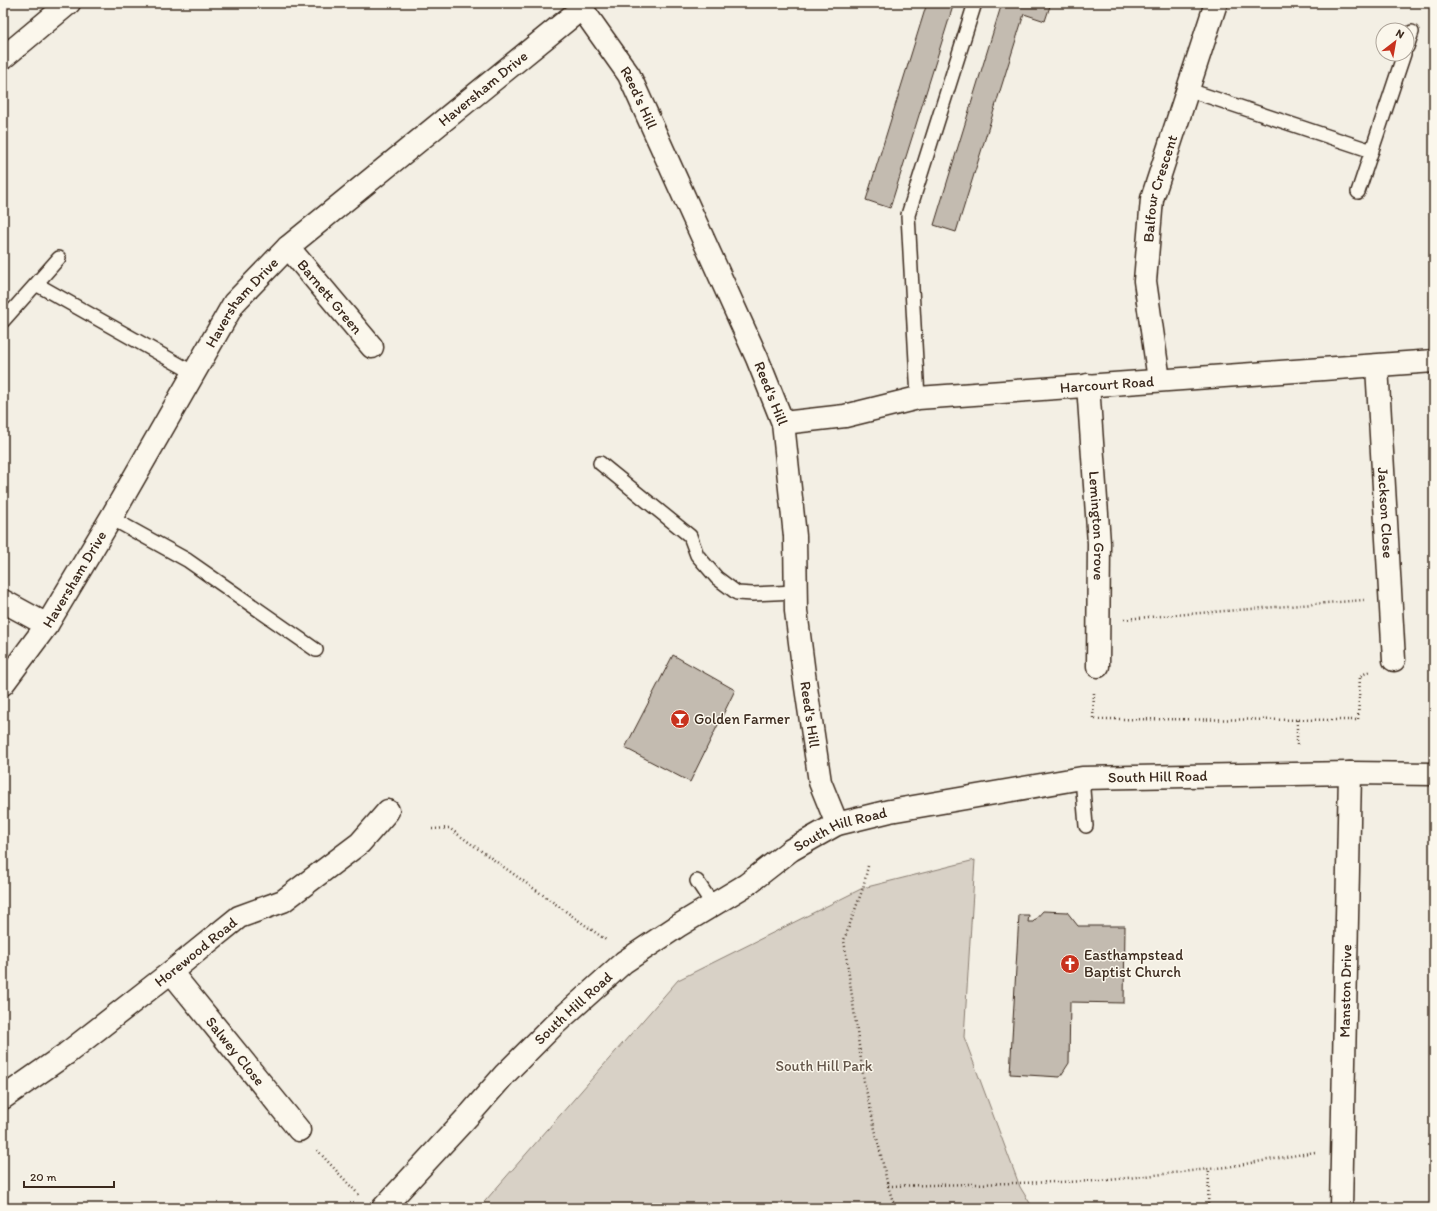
<svg xmlns="http://www.w3.org/2000/svg" width="1437" height="1211" font-family="Itim,sans-serif">
<rect width="100%" height="100%" fill="#f3efe4"/>
<filter id="ink" filterUnits="userSpaceOnUse"><feTurbulence type="fractalNoise" baseFrequency=".025" numOctaves="2"/><feDisplacementMap in="SourceGraphic" scale="8" xChannelSelector="R" yChannelSelector="G"/><feConvolveMatrix kernelMatrix="1 2 1 2 8 2 1 2 1" color-interpolation-filters="sRGB"/></filter>
<g filter="url(#ink)">
<!-- green -->
<path fill="#d8d1c6" stroke="#8a7e72" d="M975,860L964,1037L1020,1187L1033,1208H479L678,980L863,888Z"/>
<!-- building -->
<path fill="#c3bbb0" stroke="#3b2a1e" d="M927,3H954L890,208L866,200Z
M1002,3H1051L1045,21L1024,14L956,232L934,225Z
M673,655L735,690L690,782L625,748Z
M1043,911L1067,912L1078,926H1125L1124,1003L1070,1002L1069,1063L1060,1077L1010,1074L1019,915H1029L1028,922H1033Z"/>
<g fill="none" stroke-linecap="round" stroke-linejoin="round">
<defs>
<path id="lane" d="M1407,47L1412,32
M1189,90L1372,151
M1358,192L1404,54
M36,284L59,258
M3,321L36,284L194,373
M918,398L908,215L975,3
M600,463L690,536L697,555L717,578L737,593L753,594L796,592
M111,518L187,560L316,650
M1082,778L1086,826
M697,881L713,905"/>
<g id="street">
<path d="M3,58L69,3"/>
<path id="s1" d="M288,247L372,347"/>
<path id="s2" d="M1377,366L1394,660"/>
<path id="s3" d="M1159,380L1145,281L1152,199L1216,3"/>
<path id="s4" d="M1088,385L1099,543L1098,666"/>
<path id="s5" d="M783,423L845,416L918,398L1434,361"/>
<path d="M3,601L47,625"/>
<path id="s6" d="M3,684L47,625L111,518L234,303L288,247L582,8"/>
<path id="s7" d="M171,972L299,1130"/>
<path id="s8" d="M3,1098L66,1054L171,972L239,917L283,901L360,843L388,811"/>
<path id="s9" d="M1341,1208L1350,773"/>
</g>
<g id="secondary">
<path id="s10" d="M578,3L629,75L757,358L783,423L795,536L796,611L804,674L820,782L837,824"/>
<path id="s11" d="M383,1208L471,1113L505,1074L553,1026L624,962L678,926L746,885L791,850L837,824L890,811L1082,778L1350,773L1434,774"/>
</g>
</defs>
<!-- lane casing -->
<use href="#lane" stroke="#3b2a1e" stroke-width="16"/>
<!-- street casing -->
<use href="#street" stroke="#3b2a1e" stroke-width="25"/>
<!-- secondary casing -->
<use href="#secondary" stroke="#3b2a1e" stroke-width="25"/>
<!-- path -->
<path stroke="#3b2a1e" stroke-width="2.5" stroke-dasharray="1 3" stroke-linecap="butt" d="M1124,619L1364,600
M1094,693L1093,719L1358,720L1360,676L1370,671
M1297,720V747
M432,829L449,828L606,940
M868,866L863,888L844,940L864,1081L888,1186L895,1208
M317,1150L360,1196
M888,1186L1100,1181L1227,1167L1315,1152
M1208,1208L1209,1169"/>
<!-- lane -->
<use href="#lane" stroke="#fbf7ec" stroke-width="13"/>
<!-- street -->
<use href="#street" stroke="#fbf7ec" stroke-width="22"/>
<!-- secondary -->
<use href="#secondary" stroke="#fbf7ec" stroke-width="22"/>
</g>
</g>
<!-- icons -->
<defs>
<symbol id="bar-disc" viewBox="-11 -11 22 22"><circle r="9.5" fill="#c8321e" stroke="#fbf7ec"/><path d="M-6-5H6L.8 .8V4.5H3.5V6h-7V4.5H-.8V.8Z" fill="#fff"/></symbol>
<symbol id="church-disc" viewBox="-11 -11 22 22"><circle r="9.5" fill="#c8321e" stroke="#fbf7ec"/><path d="M-1.2-6h2.4v3.5h3.3v2.4h-3.3V6h-2.4V-.1h-3.3v-2.4h3.3Z" fill="#fff"/></symbol>
</defs>
<g fill-rule="evenodd">
<use href="#bar-disc" x="669" y="708" width="22" height="22"/>
<use href="#church-disc" x="1059" y="953" width="22" height="22"/>
</g>
<g text-anchor="middle" stroke-width="3" stroke-linejoin="round" paint-order="stroke">
<!-- street labels -->
<g font-size="15" fill="#3b2a1e" stroke="#fbf7ec">
<text dy="5" stroke="none"><textPath href="#s6" startOffset="775">Haversham Drive</textPath></text>
<text dy="5" stroke="none"><textPath href="#s10" startOffset="113">Reed's Hill</textPath></text>
<text dy="5" stroke="none"><textPath href="#s3" startOffset="194">Balfour Crescent</textPath></text>
<text dy="5" stroke="none"><textPath href="#s1" startOffset="65">Barnett Green</textPath></text>
<text dy="5" stroke="none"><textPath href="#s6" startOffset="451">Haversham Drive</textPath></text>
<text dy="5" stroke="none"><textPath href="#s5" startOffset="327">Harcourt Road</textPath></text>
<text dy="5" stroke="none"><textPath href="#s10" startOffset="437">Reed's Hill</textPath></text>
<text dy="5" stroke="none"><textPath href="#s2" startOffset="147">Jackson Close</textPath></text>
<text dy="5" stroke="none"><textPath href="#s4" startOffset="141">Lemington Grove</textPath></text>
<text dy="5" stroke="none"><textPath href="#s6" startOffset="127">Haversham Drive</textPath></text>
<text dy="5" stroke="none"><textPath href="#s10" startOffset="762">Reed's Hill</textPath></text>
<text dy="5" stroke="none"><textPath href="#s11" startOffset="924">South Hill Road</textPath></text>
<text dy="5" stroke="none"><textPath href="#s11" startOffset="600">South Hill Road</textPath></text>
<text dy="5" stroke="none"><textPath href="#s8" startOffset="242">Horewood Road</textPath></text>
<text dy="5" stroke="none"><textPath href="#s9" startOffset="217">Manston Drive</textPath></text>
<text dy="5" stroke="none"><textPath href="#s11" startOffset="276">South Hill Road</textPath></text>
<text dy="5" stroke="none"><textPath href="#s7" startOffset="102">Salwey Close</textPath></text>
</g>
<!-- poi labels -->
<g font-size="15" fill="#3b2a1e" stroke="#fbf7ec" text-anchor="start">
<text x="694" y="724">Golden Farmer</text>
<text x="1084" y="960">Easthampstead<tspan x="1084" dy="17">Baptist Church</tspan></text>
</g>
<!-- park labels -->
<g font-size="15" fill="#625448" stroke="#fbf7ec">
<text x="824" y="1071">South Hill Park</text>
</g>
</g>
<!-- margin -->
<rect width="1437" height="1211" fill="none" stroke="#fbf7ec" stroke-width="16"/>
<rect x="8" y="8" width="1421" height="1195" fill="none" stroke="#3b2a1e" stroke-width="1.5" filter="url(#ink)"/>
<!-- north arrow -->
<g transform="translate(1395 42) rotate(31)"><circle r="19" fill="#fbf7ec" stroke="#aea59a"/>
<path d="M0-3L7 15L0 10L-7 15Z" fill="#c8321e"/>
<text y="-6" font-size="11" font-weight="bold" text-anchor="middle" fill="#3b2a1e">N</text>
</g>
<!-- scale -->
<path d="M24 1181v6h90v-6" fill="none" stroke="#3b2a1e" stroke-width="2"/>
<text x="30" y="1181" font-size="12" fill="#3b2a1e" stroke="#fbf7ec" stroke-width="3" paint-order="stroke">20 m</text>
</svg>
